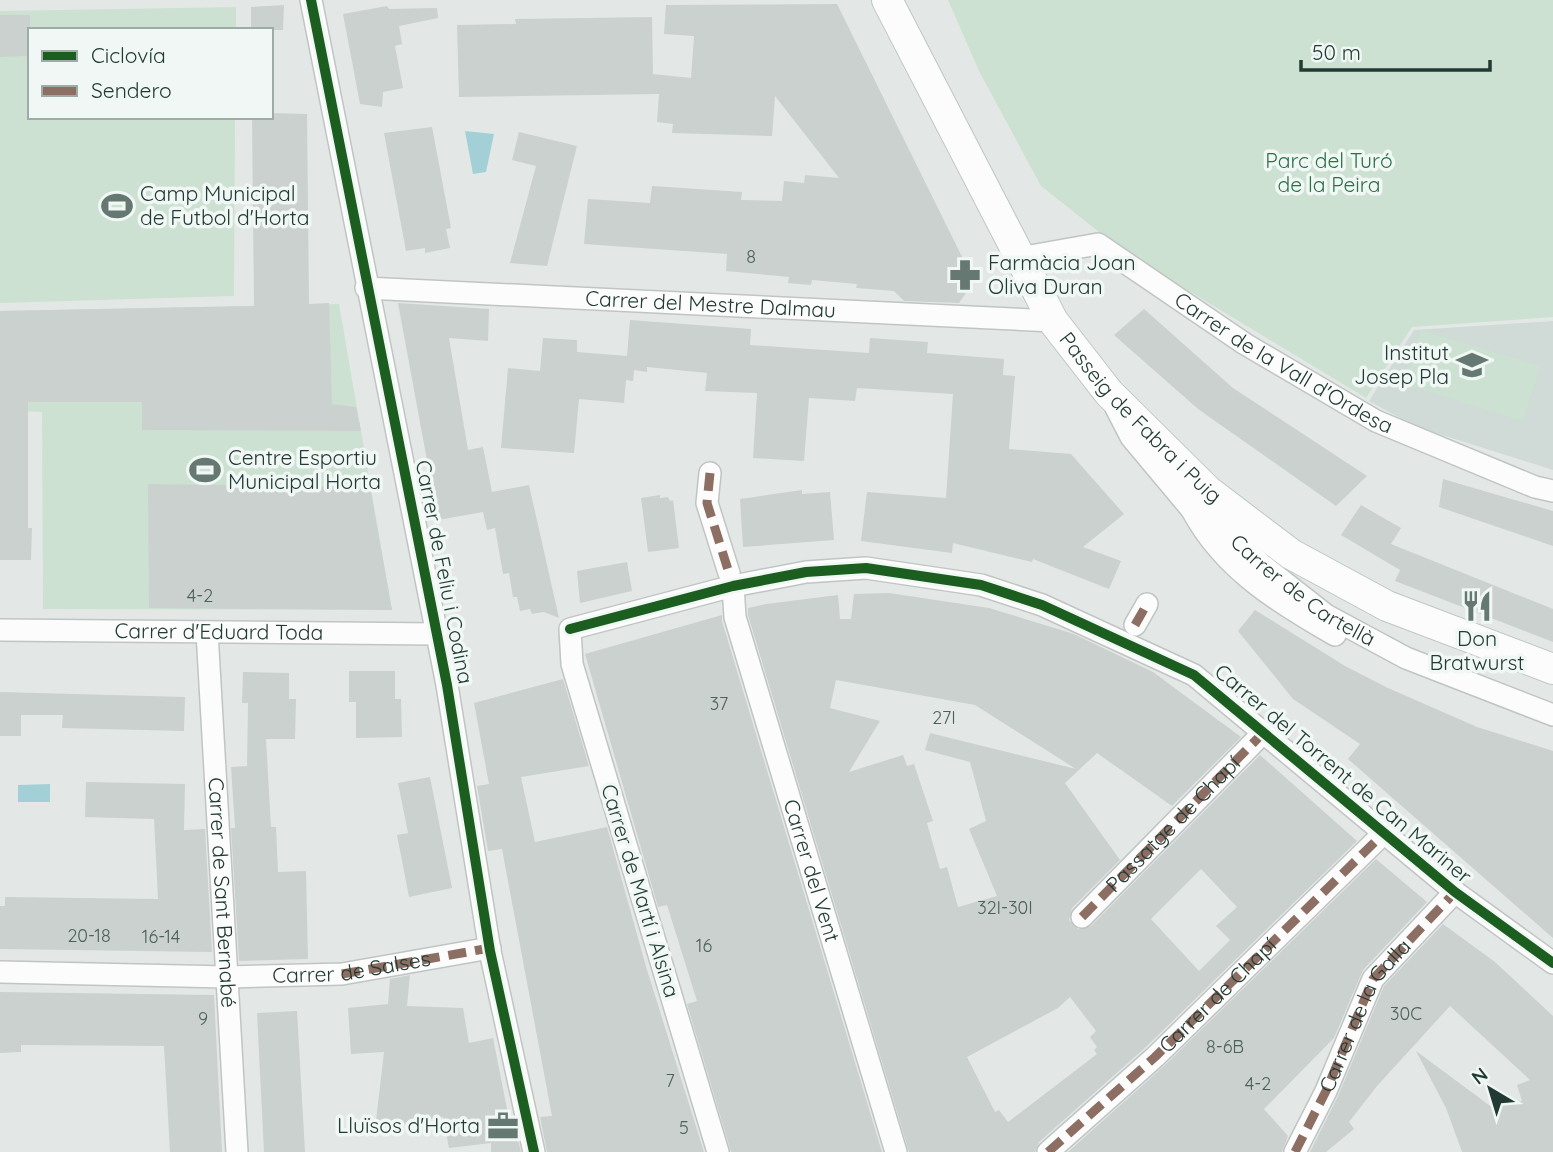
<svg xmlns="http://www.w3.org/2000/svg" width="1553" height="1152" font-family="Quicksand,sans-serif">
<rect width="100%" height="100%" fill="#e3e8e6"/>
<!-- built -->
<path fill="#d0dad6" d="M1553,321V470L1417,427L1369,401L1414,330Z"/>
<!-- green -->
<path fill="#cce1d2" d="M948,0H1553V317L1412,327L1366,398L1123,251L1041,186L979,71Z
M236,7V30H30V117H235L234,296L0,303V11Z
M339,304L392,610L43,609L42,412L0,410V311Z
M1421,330L1540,366L1523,421L1404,384Z"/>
<!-- water -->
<path fill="#a3d0d7" d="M465,131L494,134L486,172L473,174Z
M50,784V802H18V785Z"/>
<!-- building -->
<path fill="#cbd1cf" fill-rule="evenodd" d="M837,4L974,281L959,303L904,301L894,291L856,288L857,284L812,280L811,285L788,283L789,277L726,271L727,254L584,244L588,199L650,203L652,186L742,192L741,200L782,201L784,181L804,183L805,175L839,178L775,96L772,136L672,133L673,124L657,122L659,94L459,97L457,25L516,24L515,19L652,17L653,74L691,78L694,36L664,34L666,5Z
M284,5L283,30H251V7Z
M387,6L389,9L437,8L438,18L399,26L402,44L395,46L403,88L383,92L382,107L360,104L343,14Z
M0,15H30V56L0,57Z
M271,113L307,114L309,304L329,303L332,404L356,407L361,431L142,430V402H28V528H32L31,560H0V311L254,306L252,117H271Z
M432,127L451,228L446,229L450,248L425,253V248L406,251L384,133Z
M519,132L577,146L547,266L510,263L536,166L512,160Z
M398,303L489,309L488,341L449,338L468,450L483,447L492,492L529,485L559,618L544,612L532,614L530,609L520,611L517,597H513L509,573L503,574L495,528L487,530L483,512L438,520Z
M1144,309L1233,388L1367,476L1336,506L1198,409L1114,335Z
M630,320L751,329L750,345L869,353L870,338L928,342L927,353L1004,359L1003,375L1015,376L1009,449L1071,454L1124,514L1083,547L1121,561L1109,589L1033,559L1032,562L953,543L952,553L861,541L867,492L946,498L953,394L857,388L855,401L809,398L804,461L753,458L757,393L705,391L707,373L647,367V372L634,370L633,381L626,380L624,403L579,399L574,453L501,448L508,368L540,371L543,338L577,340V352L627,356Z
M1443,479L1553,511V546L1439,507Z
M148,484L370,487L392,610L149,608Z
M802,490V494L830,492L834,540L743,547L740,499Z
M660,495V498L668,497L670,501L673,500L679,548L648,552L641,498Z
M1361,505L1401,528L1391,544L1553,609V642L1395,581L1400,570L1341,535Z
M627,562L632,591L580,603L577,571Z
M889,593L989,608L1074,634L1153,672L1241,737L1172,806L1097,753L1065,783L1120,860L1072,908L1069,920L1078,929L1091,926L1260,755L1357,841L1146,1047L1039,1142L1035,1152H909L748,615V608L766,604L838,595L840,619H851L854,594ZM836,680L975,705L1076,769L930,733L925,750L970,762L986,821L969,829L997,896L958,907L947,867L940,869L927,823L933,821L914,764L907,766L903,755L849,772L880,721L830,708ZM1201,869L1237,907L1216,926L1230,940L1199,971L1151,919ZM1070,997L1096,1031L1090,1037L1097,1047L1094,1050L1097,1054L1008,1122L999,1110L995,1112L967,1057L1058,1008Z
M1255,610L1345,666L1388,688L1477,727L1553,751V938L1348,759L1360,744L1293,699L1238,631Z
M722,615V621L882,1152H731L687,1004L697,1001L667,905L658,907L585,654Z
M349,671H395V699H401L402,737L356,738V702H349Z
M243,672L289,673V699H296L295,739H266L271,827H276L278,872L306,871L308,959L239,961L231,828H235L231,767L247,766L248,703H242Z
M563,679L589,766L521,777L535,842L607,827L647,970L704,1152H547L540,1117L552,1116L502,849L488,851L477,786L489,784L474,703Z
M0,692L185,697L184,731L62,728L63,715H21V736H0Z
M430,777L452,888L409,897L397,835L408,833L398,783Z
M86,782L185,784L184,830L205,829L212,952L0,949V906H5V897L158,899L154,819L85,817Z
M1376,859L1427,902L1363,970L1334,1038L1264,1109L1288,1136L1282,1152H1068L1164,1066Z
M1443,924L1495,962L1553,1016V1152H1462L1446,1108L1416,1051L1493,1108L1522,1101L1517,1085L1530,1080L1450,1006L1377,1086L1349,1122L1354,1129L1326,1152H1310L1338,1096L1384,986Z
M410,975L407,1006L463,1008L469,1043L493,1038L509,1119H513L521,1152H491V1143L449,1148L443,1117L375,1129L384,1052L351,1054L348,1008L388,1004L390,979Z
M0,992L214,995L222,1152H170L164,1046L21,1045V1052L0,1053Z
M297,1011L305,1152H264L257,1013Z"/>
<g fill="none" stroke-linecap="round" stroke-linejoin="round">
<defs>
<g id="street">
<path d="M311,0L447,685L490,951L534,1152"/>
<path id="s1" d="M1019,258L1098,244L1245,344L1376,421L1535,487L1553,491"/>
<path id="s2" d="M366,288L1053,321"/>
<path id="s3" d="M1116,408L1131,437L1192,510L1214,520L1261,564L1326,615L1406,658L1553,715"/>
<path d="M710,473L707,503L729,573"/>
<path d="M1192,510C1223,569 1279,603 1335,635"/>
<path id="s4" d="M733,586L735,617L896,1152"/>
<path d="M1135,625L1147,604"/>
<path id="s5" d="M0,630L437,634"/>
<path id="s6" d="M207,632L237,1152"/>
<path id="s7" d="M1082,917L1263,733"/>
<path id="s8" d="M0,972L227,977L342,974L490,948"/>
<path d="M718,1152L572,664L570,629L733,586L806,572L866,568L981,585L1042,605L1194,675L1455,892L1553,963"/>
<path id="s9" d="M1048,1152L1155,1057L1384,833"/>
<path id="s10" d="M1295,1152L1326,1091L1373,979L1455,892"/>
</g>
<g id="secondary">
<path id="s11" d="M887,0L1053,321L1109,393L1208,491L1291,554L1387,606L1553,669"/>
</g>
</defs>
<!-- street casing -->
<use href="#street" stroke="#c0c5c3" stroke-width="24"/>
<!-- secondary casing -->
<use href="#secondary" stroke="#bec6c3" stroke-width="32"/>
<!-- street -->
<use href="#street" stroke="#fbfcfb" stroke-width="21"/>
<!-- secondary -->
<use href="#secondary" stroke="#fbfcfb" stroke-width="30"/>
<!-- quiet -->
<path stroke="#8d6e63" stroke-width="9" stroke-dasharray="18 9" stroke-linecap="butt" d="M710,473L707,503L729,573
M1135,625L1147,604
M1082,917L1263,733
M342,974L490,948
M1048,1152L1155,1057L1384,833
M1295,1152L1326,1091L1373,979L1455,892"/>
<defs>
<path id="cycleway" d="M311,0L447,685L490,951L534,1152
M570,629L733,586L806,572L866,568L981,585L1042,605L1194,675L1455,892L1553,963"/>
</defs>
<!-- cycleway casing -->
<use href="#cycleway" stroke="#f0f7f4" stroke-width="15"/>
<!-- cycleway -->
<use href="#cycleway" stroke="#1b5e20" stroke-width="10"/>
</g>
<!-- icons -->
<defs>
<symbol id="stadium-bare" viewBox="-9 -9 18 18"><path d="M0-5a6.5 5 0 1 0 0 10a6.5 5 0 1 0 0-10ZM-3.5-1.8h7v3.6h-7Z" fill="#657872" stroke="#f0f7f4" stroke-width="2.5" paint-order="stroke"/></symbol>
<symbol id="pharmacy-bare" viewBox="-9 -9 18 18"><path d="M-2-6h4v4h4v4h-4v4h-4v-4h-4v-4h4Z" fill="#657872" stroke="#f0f7f4" stroke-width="2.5" paint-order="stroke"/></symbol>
<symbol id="school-bare" viewBox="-9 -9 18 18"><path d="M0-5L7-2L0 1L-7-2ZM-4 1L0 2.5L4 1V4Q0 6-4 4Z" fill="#657872" stroke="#f0f7f4" stroke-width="2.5" paint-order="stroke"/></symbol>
<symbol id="restaurant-bare" viewBox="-9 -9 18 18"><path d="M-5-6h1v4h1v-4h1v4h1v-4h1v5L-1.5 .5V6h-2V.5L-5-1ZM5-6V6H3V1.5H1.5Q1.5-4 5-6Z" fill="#657872" stroke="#f0f7f4" stroke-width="2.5" paint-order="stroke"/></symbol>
<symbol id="office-bare" viewBox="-9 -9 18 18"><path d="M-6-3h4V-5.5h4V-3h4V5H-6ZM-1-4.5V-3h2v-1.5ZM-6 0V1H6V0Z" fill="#657872" stroke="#f0f7f4" stroke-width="2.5" paint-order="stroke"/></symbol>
</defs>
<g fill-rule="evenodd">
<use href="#stadium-bare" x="95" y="184" width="44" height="44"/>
<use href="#pharmacy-bare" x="943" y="253" width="44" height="44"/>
<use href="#school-bare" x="1450" y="343" width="44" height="44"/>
<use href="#stadium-bare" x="183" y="448" width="44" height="44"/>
<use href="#restaurant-bare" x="1455" y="584" width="44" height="44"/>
<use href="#office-bare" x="481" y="1104" width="44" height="44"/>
</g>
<g text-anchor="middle" stroke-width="7" stroke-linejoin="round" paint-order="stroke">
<!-- number labels -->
<g font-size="18" fill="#4c615c">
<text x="751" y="263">8</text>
<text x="200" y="602">4-2</text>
<text x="719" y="710">37</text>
<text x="944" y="724">27I</text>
<text x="1005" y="914">32I-30I</text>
<text x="89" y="942">20-18</text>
<text x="161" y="943">16-14</text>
<text x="704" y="952">16</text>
<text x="1406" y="1020">30C</text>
<text x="203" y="1025">9</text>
<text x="1225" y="1053">8-6B</text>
<text x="670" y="1087">7</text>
<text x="1258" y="1090">4-2</text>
<text x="684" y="1134">5</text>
</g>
<!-- park labels -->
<g font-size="21" fill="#2c7146" stroke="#f0f7f4">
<text x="1329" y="168">Parc del Turó<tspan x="1329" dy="24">de la Peira</tspan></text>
</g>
<!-- poi labels -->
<g font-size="21" fill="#213b34" stroke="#f0f7f4" text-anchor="start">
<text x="140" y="201">Camp Municipal<tspan x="140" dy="24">de Futbol d'Horta</tspan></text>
<text x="988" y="270">Farmàcia Joan<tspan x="988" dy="24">Oliva Duran</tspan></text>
<text x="1449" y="360" text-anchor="end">Institut<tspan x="1449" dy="24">Josep Pla</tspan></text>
<text x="228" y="465">Centre Esportiu<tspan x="228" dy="24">Municipal Horta</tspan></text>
<text x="1477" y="646" text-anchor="middle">Don<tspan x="1477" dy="24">Bratwurst</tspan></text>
<text x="480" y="1133" text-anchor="end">Lluïsos d'Horta</text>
</g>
<!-- street labels -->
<g font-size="21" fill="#213b34" stroke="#f0f7f4">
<text dy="7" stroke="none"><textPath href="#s2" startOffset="345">Carrer del Mestre Dalmau</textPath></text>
<text dy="7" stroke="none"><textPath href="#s1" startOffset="301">Carrer de la Vall d'Ordesa</textPath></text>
<text dy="7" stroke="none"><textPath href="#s11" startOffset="492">Passeig de Fabra i Puig</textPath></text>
<text transform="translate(444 572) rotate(79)" y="7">Carrer de Feliu i Codina</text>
<text dy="7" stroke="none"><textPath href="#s3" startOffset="266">Carrer de Cartellà</textPath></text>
<text dy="7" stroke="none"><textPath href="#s5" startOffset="219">Carrer d'Eduard Toda</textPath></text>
<text transform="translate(1343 774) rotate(40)" y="7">Carrer del Torrent de Can Mariner</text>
<text dy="7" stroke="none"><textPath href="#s7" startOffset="130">Passatge de Chapí</textPath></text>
<text dy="7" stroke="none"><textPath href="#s4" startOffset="296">Carrer del Vent</textPath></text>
<text transform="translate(640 891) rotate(73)" y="7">Carrer de Martí i Alsina</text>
<text dy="7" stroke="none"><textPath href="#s6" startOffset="261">Carrer de Sant Bernabé</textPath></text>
<text dy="7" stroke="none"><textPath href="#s8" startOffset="352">Carrer de Salses</textPath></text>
<text dy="7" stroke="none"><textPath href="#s9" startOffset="231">Carrer de Chapí</textPath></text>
<text dy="7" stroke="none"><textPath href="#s10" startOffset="154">Carrer de la Galla</textPath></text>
</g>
</g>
<!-- legend -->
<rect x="28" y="28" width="245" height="91" fill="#f0f7f4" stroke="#9daca7" stroke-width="2"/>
<rect x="42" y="51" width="35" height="10" fill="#1b5e20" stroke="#9daca7" stroke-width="2"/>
<text x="91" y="63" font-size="21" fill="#213b34">Ciclovía</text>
<rect x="42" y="86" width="35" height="10" fill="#8d6e63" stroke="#9daca7" stroke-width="2"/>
<text x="91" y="98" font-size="21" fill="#213b34">Sendero</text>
<!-- north arrow -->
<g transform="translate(1490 1089) rotate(322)" stroke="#f0f7f4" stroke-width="5" paint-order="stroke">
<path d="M0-5L12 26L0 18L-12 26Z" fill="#213b34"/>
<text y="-10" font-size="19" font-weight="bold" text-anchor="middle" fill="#213b34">N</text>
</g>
<!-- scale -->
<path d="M1301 60v10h189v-10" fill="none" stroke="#213b34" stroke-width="3.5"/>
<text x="1312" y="60" font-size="21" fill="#213b34" stroke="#f0f7f4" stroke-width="5" paint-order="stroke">50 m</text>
</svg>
